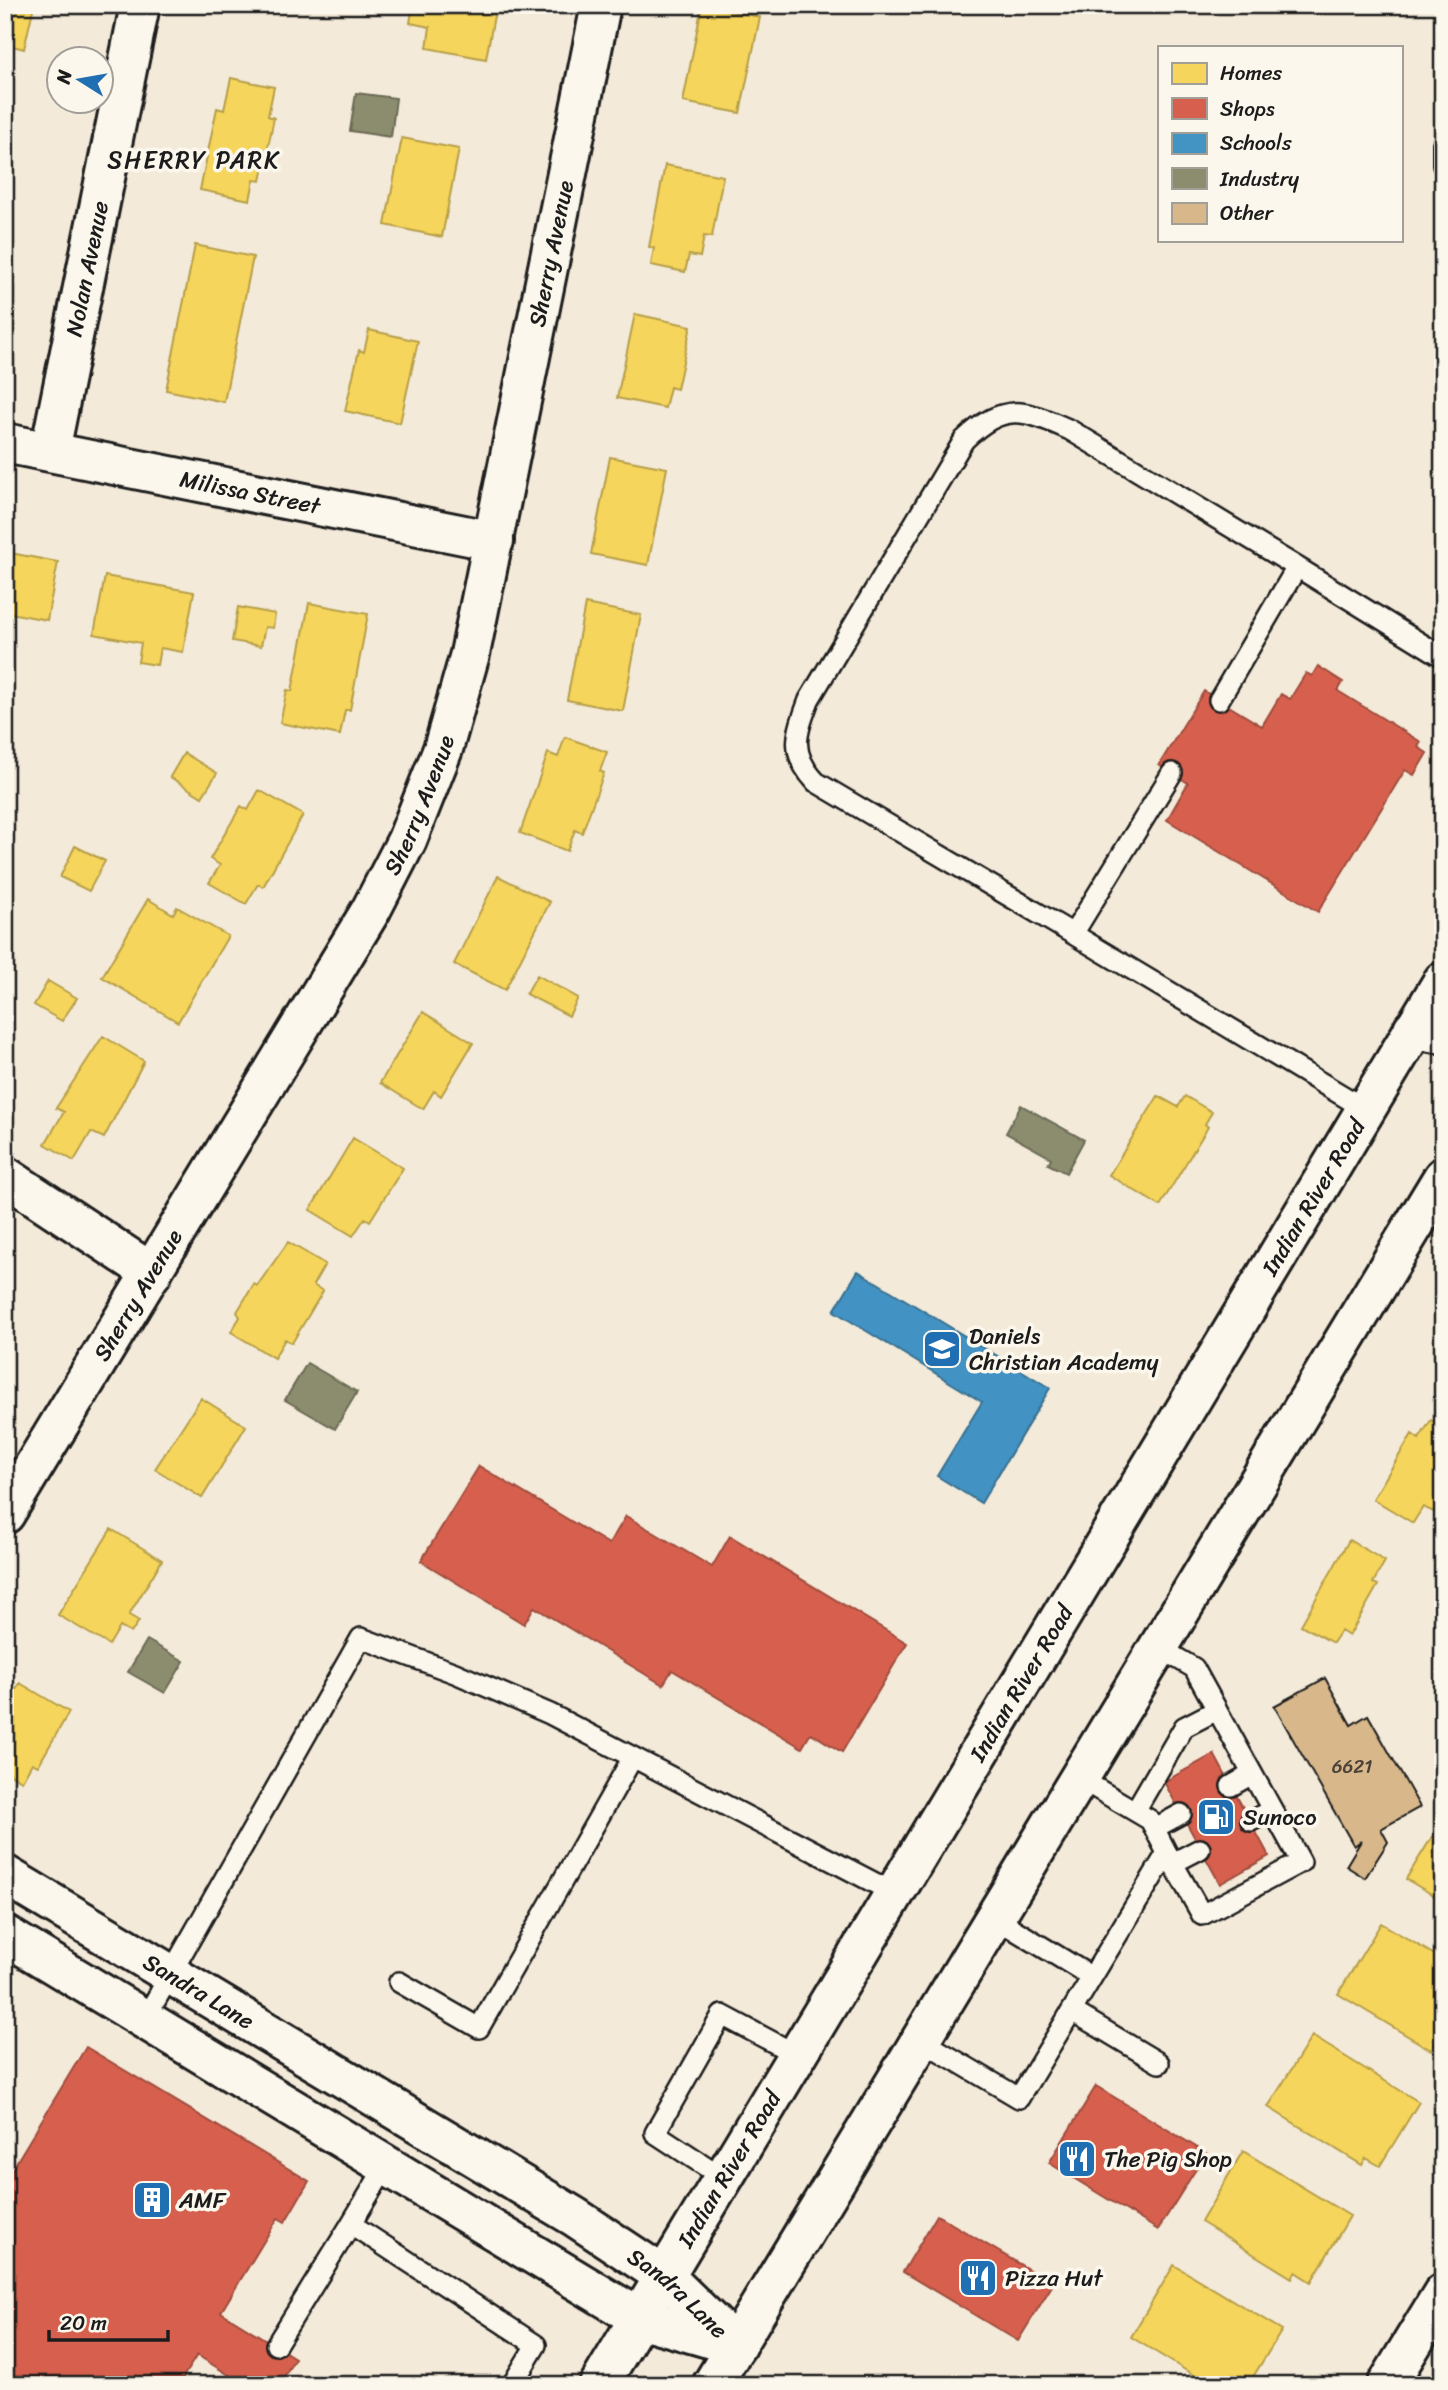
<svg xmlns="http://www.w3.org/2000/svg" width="1448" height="2390" font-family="Sriracha,sans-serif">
<rect width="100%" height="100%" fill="#f4ead9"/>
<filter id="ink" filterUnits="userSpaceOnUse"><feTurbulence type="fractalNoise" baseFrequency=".0143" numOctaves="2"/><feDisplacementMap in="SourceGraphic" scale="14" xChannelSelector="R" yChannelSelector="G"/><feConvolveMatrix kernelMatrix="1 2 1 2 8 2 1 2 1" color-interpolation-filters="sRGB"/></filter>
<g filter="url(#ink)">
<!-- homes -->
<path fill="#f6d55c" stroke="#b59e49" stroke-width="2" d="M5,5H34L24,49L5,44Z
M413,5H496L486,59L427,48L430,27L410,23Z
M702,5L760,17L740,113L683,102Z
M231,78L274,87L268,116L274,118L261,181L254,180L250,200L200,190L217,108L224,110Z
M5,83L12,84L5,119Z
M402,138L459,149L442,237L385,225Z
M665,165L723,176L712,237L704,236L700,257L689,255L685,272L651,265L654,248L649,247Z
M195,245L253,257L224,402L166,390Z
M635,314L691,326L677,389L670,387L665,408L617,398Z
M369,330L418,341L400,423L345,411L359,350L364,352Z
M610,457L667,468L648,565L591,554Z
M5,552L58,562L47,620L5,612Z
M105,576L194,592L183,652L160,648L157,665L138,662L141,643L94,634Z
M309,603L368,614L350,710H345L340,735L280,723L287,690L292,691Z
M585,604L641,615L623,711L567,700Z
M238,607L275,614L273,628L265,627L261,646L232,641Z
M565,737L607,752L600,771L604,773L582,833L575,830L567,851L520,833L548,753L558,757Z
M184,753L217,773L202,797L170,777Z
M259,790L303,815L263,887L258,884L246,904L209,883L220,865L210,859L241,806L248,810Z
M75,846L105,861L89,891L60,877Z
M498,876L550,902L505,990L454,964Z
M148,899L173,914L177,907L228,936L178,1022L102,977Z
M537,975L578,998L569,1016L526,994Z
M48,981L77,998L62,1021L34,1005Z
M423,1012L473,1043L441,1096L434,1091L423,1109L380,1083Z
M103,1036L144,1061L104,1138L91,1132L74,1161L45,1144L64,1112L56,1108Z
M1158,1096L1178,1107L1185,1096L1212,1112L1205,1124L1208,1127L1160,1206L1109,1175Z
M353,1138L403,1168L370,1221L365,1218L353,1236L310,1210Z
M288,1242L325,1264L313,1285L323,1291L292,1343L285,1339L274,1358L231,1332L240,1317L237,1312L254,1284L257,1286Z
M201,1398L246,1426L202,1498L155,1469Z
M1431,1420L1443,1427V1474L1435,1487L1443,1491V1516L1423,1507L1413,1523L1373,1499L1412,1434L1419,1439Z
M111,1529L162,1560L129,1615L139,1621L131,1633L120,1627L109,1645L58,1615Z
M1349,1540L1385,1561L1373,1583L1378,1585L1349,1636L1341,1631L1333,1643L1301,1625Z
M20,1683L69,1712L38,1766L32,1763L22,1781L5,1771V1695L11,1698Z
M1443,1819V1901L1406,1879Z
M1381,1923L1443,1960V2049L1435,2044L1431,2050L1338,1994Z
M1312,2036L1419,2102L1380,2166L1366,2158L1362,2165L1268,2107Z
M1243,2151L1350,2216L1311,2282L1295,2272L1292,2278L1201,2222Z
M1174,2265L1282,2330L1248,2385H1210L1131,2337Z"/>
<!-- shops -->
<path fill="#d6604d" stroke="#9e4c3e" stroke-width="2" d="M1318,666L1343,682L1338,691L1421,742L1418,747L1427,753L1414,775L1405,770L1318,912L1167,820L1188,783L1159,765L1204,691L1262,726L1281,694L1290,699L1306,673L1312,676Z
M479,1466L609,1544L626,1516L712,1567L730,1536L907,1643L842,1752L811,1733L802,1748L672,1670L663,1685L534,1607L524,1624L421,1561Z
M1214,1754L1269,1856L1220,1884L1164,1782Z
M86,2047L309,2181L285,2222L278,2218L221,2312L295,2358L279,2385H245L197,2355L178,2385H5V2181Z
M1096,2086L1206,2153L1158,2230L1049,2163Z
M937,2215L1053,2284L1018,2341L903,2272Z"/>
<!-- schools -->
<path fill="#4393c3" stroke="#376f91" stroke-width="2" d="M858,1271L1050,1388L981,1503L937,1476L982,1402L834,1311Z"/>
<!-- industry -->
<path fill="#8c8c6e" stroke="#6a6a55" stroke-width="2" d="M356,93L396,98L391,137L350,131Z
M1021,1105L1084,1140L1066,1173L1048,1164L1051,1158L1006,1133Z
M307,1363L357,1392L335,1429L285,1400Z
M147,1640L184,1661L165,1693L128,1672Z"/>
<!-- building -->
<path fill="#d8b78b" stroke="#1c1c1c" stroke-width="2" d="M1325,1678L1351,1725L1368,1715L1420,1807L1381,1829L1388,1842L1365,1878L1346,1866L1361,1841L1354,1846L1274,1706Z"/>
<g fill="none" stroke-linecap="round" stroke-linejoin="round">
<defs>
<path id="service" d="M1443,144V165
M1219,700L1297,567L1443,657
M1172,773L1073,934L1365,1109
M1073,934L816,782C789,753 796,735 809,700L964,440C1004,402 1023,409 1070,430L1297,567
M1158,1647L1194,1668L1301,1862L1202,1915L1167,1853
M1231,1786L1252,1774
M1135,1811L1184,1727L1217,1710
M1251,1821L1272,1810
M1155,1828L1181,1814
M1173,1863L1200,1849
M995,1918L1092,1977
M399,1982L479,2028L633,1757
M1072,2011L1159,2063
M145,2019L361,1638L455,1673L550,1714L894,1893
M921,2040L1019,2098L1167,1853L1150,1820L1079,1778
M387,2164L351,2224L536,2345L512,2385
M722,2177L655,2133L722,2015L797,2055
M276,2345L351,2224"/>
<g id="minor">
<path id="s1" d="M5,443L494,541"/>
<path id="s2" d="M50,451L140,5"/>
<path d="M1413,1029L1443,1034"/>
<path d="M5,1176L152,1273"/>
<path id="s3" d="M5,1514L371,910L407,840L443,749L470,654L601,5"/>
<path id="s4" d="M5,1875L575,2217L664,2276L736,2346"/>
<path d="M5,1935L639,2318L733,2345"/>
<path d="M1387,2385L1443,2293"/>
</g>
<g id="primary">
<path id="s5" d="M599,2385L1443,981"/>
<path d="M712,2385L1443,1177"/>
</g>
</defs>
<!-- service casing -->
<use href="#service" stroke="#1c1c1c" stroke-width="24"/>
<!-- minor casing -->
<use href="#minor" stroke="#1c1c1c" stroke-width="44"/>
<!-- primary casing -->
<use href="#primary" stroke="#1c1c1c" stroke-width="44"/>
<!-- service -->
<use href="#service" stroke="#fbf7ec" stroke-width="19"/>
<!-- minor -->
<use href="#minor" stroke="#fbf7ec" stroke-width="38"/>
<!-- primary -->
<use href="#primary" stroke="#fbf7ec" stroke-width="38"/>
</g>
</g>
<!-- icons -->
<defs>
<symbol id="school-square" viewBox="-11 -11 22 22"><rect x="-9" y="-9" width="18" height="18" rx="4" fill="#1f6fb2" stroke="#fbf7ec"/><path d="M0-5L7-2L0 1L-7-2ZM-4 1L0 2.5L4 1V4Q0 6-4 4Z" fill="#fff"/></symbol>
<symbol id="fuel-square" viewBox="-11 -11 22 22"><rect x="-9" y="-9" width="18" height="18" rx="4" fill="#1f6fb2" stroke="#fbf7ec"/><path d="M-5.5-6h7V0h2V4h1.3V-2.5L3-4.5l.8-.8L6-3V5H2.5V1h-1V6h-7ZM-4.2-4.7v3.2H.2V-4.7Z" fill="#fff"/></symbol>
<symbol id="restaurant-square" viewBox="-11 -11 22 22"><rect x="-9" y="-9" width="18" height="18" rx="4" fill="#1f6fb2" stroke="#fbf7ec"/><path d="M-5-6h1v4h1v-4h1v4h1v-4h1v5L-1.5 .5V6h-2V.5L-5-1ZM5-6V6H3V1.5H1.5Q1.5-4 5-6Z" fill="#fff"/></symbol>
<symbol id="building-square" viewBox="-11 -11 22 22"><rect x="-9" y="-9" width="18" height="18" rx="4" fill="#1f6fb2" stroke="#fbf7ec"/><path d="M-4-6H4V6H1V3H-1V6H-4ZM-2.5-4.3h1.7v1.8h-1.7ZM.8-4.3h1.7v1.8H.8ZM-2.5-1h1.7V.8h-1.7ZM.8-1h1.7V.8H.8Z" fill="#fff"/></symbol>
</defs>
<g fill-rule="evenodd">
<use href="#school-square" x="920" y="1327" width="44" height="44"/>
<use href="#fuel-square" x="1194" y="1795" width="44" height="44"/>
<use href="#restaurant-square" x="1055" y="2137" width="44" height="44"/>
<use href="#building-square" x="130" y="2178" width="44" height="44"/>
<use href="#restaurant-square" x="956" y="2256" width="44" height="44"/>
</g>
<g text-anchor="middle" stroke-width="7" stroke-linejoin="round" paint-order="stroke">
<!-- number labels -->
<g font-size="19" fill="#4b4338">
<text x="1352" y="1773">6621</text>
</g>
<!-- street labels -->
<g font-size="23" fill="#1c1c1c" stroke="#fbf7ec">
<text dy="8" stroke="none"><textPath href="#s3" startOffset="1390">Sherry Avenue</textPath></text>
<text dy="8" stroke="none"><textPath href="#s2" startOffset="186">Nolan Avenue</textPath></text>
<text dy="8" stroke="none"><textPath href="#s1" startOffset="250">Milissa Street</textPath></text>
<text dy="8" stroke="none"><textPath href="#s3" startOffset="822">Sherry Avenue</textPath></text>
<text dy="8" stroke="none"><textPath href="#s5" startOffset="1386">Indian River Road</textPath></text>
<text dy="8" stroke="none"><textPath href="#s3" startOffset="256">Sherry Avenue</textPath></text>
<text dy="8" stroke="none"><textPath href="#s5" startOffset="819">Indian River Road</textPath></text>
<text dy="8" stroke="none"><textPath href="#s4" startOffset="226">Sandra Lane</textPath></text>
<text dy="8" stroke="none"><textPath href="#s5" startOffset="252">Indian River Road</textPath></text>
<text dy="8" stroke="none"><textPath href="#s4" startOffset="793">Sandra Lane</textPath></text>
</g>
<!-- poi labels -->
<g font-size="23" fill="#1c1c1c" stroke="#fbf7ec" text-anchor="start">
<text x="969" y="1344">Daniels<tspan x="969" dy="26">Christian Academy</tspan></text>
<text x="1243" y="1825">Sunoco</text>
<text x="1104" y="2167">The Pig Shop</text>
<text x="179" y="2208">AMF</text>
<text x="1005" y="2286">Pizza Hut</text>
</g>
<!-- neighbourhood labels -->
<g font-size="24" letter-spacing="2" fill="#1c1c1c" stroke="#fbf7ec">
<text x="194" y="168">SHERRY PARK</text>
</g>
</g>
<!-- margin -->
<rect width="1448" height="2390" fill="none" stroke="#fbf7ec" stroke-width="28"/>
<rect x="14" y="14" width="1420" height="2362" fill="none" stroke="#1c1c1c" stroke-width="2.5" filter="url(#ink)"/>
<!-- legend -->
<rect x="1158" y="46" width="245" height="196" fill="#fbf7ec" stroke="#a29f99" stroke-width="2"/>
<rect x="1172" y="63" width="35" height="21" fill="#f6d55c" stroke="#a29f99" stroke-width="2"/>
<text x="1220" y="80" font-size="21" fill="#1c1c1c">Homes</text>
<rect x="1172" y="98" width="35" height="21" fill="#d6604d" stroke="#a29f99" stroke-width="2"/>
<text x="1220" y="116" font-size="21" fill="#1c1c1c">Shops</text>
<rect x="1172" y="133" width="35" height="21" fill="#4393c3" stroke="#a29f99" stroke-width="2"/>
<text x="1220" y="150" font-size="21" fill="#1c1c1c">Schools</text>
<rect x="1172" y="168" width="35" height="21" fill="#8c8c6e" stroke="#a29f99" stroke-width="2"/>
<text x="1220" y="186" font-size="21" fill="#1c1c1c">Industry</text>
<rect x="1172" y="203" width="35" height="21" fill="#d8b78b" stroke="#a29f99" stroke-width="2"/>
<text x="1220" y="220" font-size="21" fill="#1c1c1c">Other</text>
<!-- north arrow -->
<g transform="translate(80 80) rotate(281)"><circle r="33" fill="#fbf7ec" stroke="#a29f99" stroke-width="2"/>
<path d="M0-5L12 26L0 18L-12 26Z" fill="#1f6fb2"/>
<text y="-10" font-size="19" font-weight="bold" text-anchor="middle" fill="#1c1c1c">N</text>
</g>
<!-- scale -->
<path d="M49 2330v10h119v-10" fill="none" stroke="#1c1c1c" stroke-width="3.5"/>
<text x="60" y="2330" font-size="21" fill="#1c1c1c" stroke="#fbf7ec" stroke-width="5" paint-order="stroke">20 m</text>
</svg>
